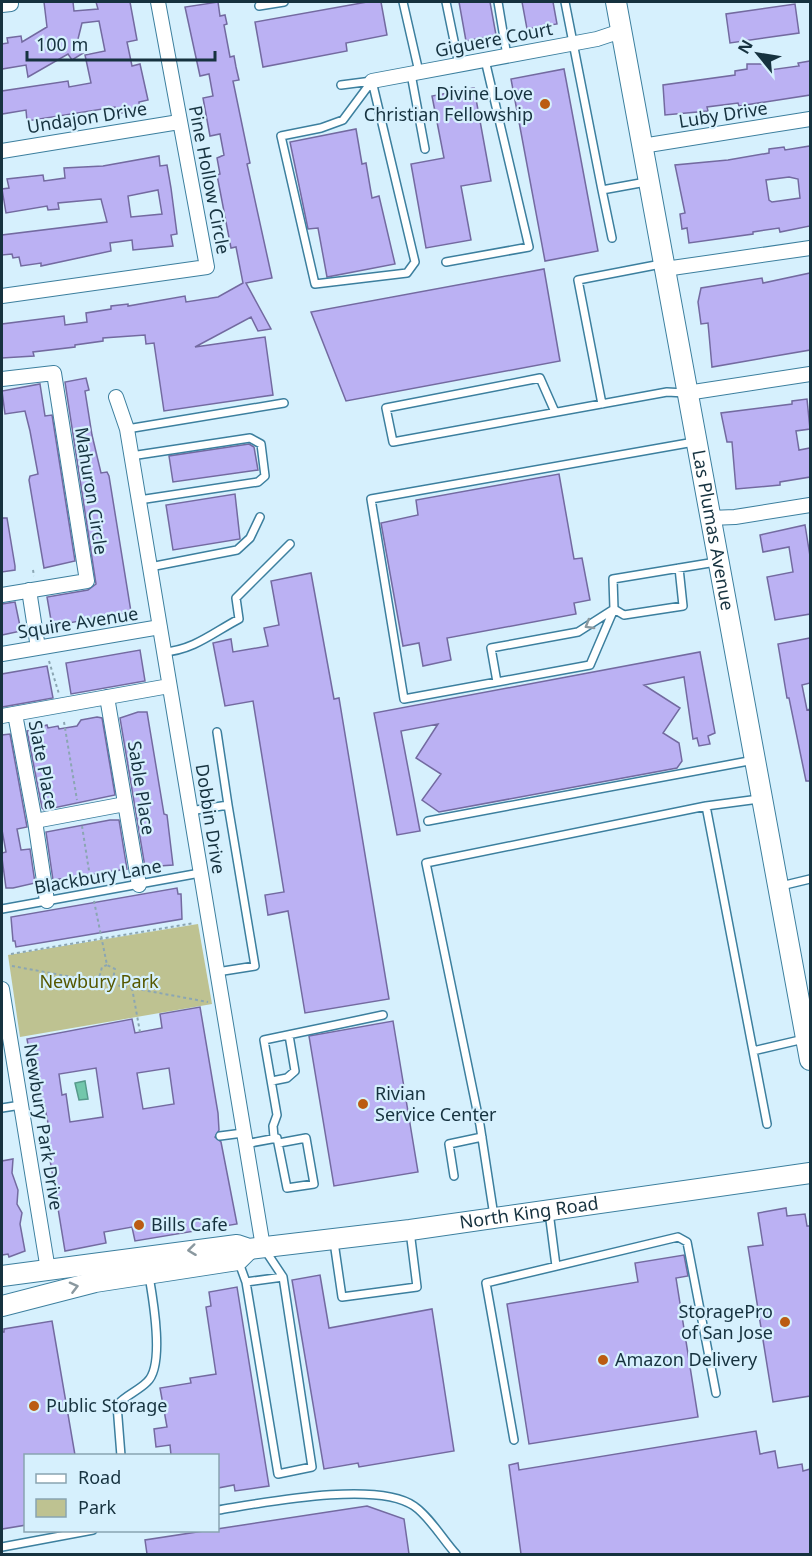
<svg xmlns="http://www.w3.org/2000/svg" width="812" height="1556" font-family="'Noto Sans',sans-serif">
<rect width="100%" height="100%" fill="#d6f0fd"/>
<!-- green -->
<path fill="#bec291" d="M198,924L212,1004L20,1037L8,955Z"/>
<!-- water -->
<path fill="#72c7ab" stroke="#569a8b" stroke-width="1.5" d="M85,1081L88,1099L79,1100L75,1083Z"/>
<!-- building -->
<path fill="#bbb1f3" stroke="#736aa0" stroke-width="1.5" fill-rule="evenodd" d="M44,2H73L74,11L98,9L96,2H130L137,40L127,42L132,66L140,64L148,100L139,102L140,109L117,114L115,107L27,121L26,110L2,114V91L68,81L69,87L91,83L85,55L105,51L99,21L82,23L78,39L85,52L72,60L68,54L28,77L26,65L2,69V44L8,43L7,38L21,36L22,42L47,27Z
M218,2L220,16L225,15L227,24L224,25L230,57L234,56L236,67L239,80L233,81L250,163L247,164L272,278L246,283L271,329L258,331L251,317L195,347L265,337L273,395L164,411L154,343L146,344L145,335L103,338V341L75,345V347L33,352L34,356L2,358V324L64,316L65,325L87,322L86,313L111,309V306L128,304V306L185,296L186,302L218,297L243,283L236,247L231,248L217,175L220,174L217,158L224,155L220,134L210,136L203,98L213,96L209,74L200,76L185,7Z
M367,2H381L387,35L346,43L347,51L263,67L255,22Z
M459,2H490L496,35L466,41Z
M522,2H553L557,24L527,29Z
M795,4L799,33L730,43L726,14Z
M810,61V95L739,106L738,103L707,107L708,111L665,115L663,85L735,75V71L747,69V64H770V70L799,66L798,63Z
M564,69L598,251L545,261L511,79Z
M474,88L491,181L461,186L471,240L426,248L411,164L444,158L432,96Z
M356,129L362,164L366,163L372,198L379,196L395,264L327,277L318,228L308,229L290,142Z
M810,146V226L780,232L779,228L753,232V234L689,243L687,228L682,229L680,214L685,213L675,165L728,160L769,153V149L784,147L785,150ZM789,177L798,179L800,198L772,202L769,200L766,180Z
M159,156L160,166L167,165L171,188L177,234L171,235L173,246L133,250L132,240L110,243L111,251L41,266V263L21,266L19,257L13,258L12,254L2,255V235L107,222L101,199L58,203L59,209L48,210L47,206L6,213L2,189L9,188L7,179L43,175L44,181L65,178L64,168L103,166ZM158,190L162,214L131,217L128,196Z
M544,269L560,361L346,401L311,312Z
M810,273V350L712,367L708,323L701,324L698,302L701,288L762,278L763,283Z
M86,378L89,390L85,391L92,435L101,473L107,472L109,476L131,612L52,626L47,597L88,590L96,584L65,382Z
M40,384L45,416L52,415L75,561L44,568L29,480L30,476L38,474L30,431L25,411L5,414L2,391Z
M807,399L810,429L796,431L799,450L810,448V477L780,482V485L736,489L732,442H727L721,413L792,404V401Z
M249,444L254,447L258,470L173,482L169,456Z
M559,474L574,559L582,558L590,600L574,603L576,614L447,638L451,660L423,666L419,643L403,646L381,523L418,515L416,500Z
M235,494L240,539L173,550L166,505Z
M2,518H7L15,566V570L2,572Z
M805,525L810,556V614L775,620L767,577L793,572L789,547L763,552L760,535Z
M311,573L334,699L339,698L389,999L305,1013L288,911L268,915L265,895L284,892L253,701L225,706L213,643L231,639L233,652L268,646L264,628L279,625L271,581Z
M15,602L21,631L2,635V604Z
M810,638V683L802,685L807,710L810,709V781H806L789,698H787L778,644Z
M140,650L145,681L71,694L66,663Z
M700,652L715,733L708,736L710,744L699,746L697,738L693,739L684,677L644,685L680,708L663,733L679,743L682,761L677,768L439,812L422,800L441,774L416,758L438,724L401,731L420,831L397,835L374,713Z
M47,666L53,698L2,707V674Z
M138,712H147L164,814L167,815L173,865L145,867L120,718Z
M97,717L102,718L115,795L44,810L42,808L27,731L47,725L48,728L58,726L59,729L77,726L81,720Z
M10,734L27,827L17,829L21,850L30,849L35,883L13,888H6L2,858V853L6,852L2,830V735Z
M110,820H119L127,869L53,880L46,832Z
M177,888L178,894H181L182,919L16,947L15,941H13L11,917Z
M200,1007L218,1113L219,1130L215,1137L221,1142L237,1224L135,1241L132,1227L104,1232L106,1243L65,1251L45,1129H47L48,1123L44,1103L39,1104L27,1039L132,1019L135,1033L162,1028L160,1014ZM96,1068L103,1117L70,1122L66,1094L62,1095L59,1074ZM169,1068L174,1104L143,1109L137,1073Z
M393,1021L418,1172L334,1186L309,1036Z
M13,1159L12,1173L18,1190L17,1204L22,1213L20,1224L25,1251L9,1257L8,1254L2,1255V1161Z
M786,1208L787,1216L805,1214L807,1226H810V1396L773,1402L748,1247L763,1245L758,1213Z
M684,1255L688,1276L676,1278L698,1417L529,1444L507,1304L638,1282L635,1263Z
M320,1275L329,1328L432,1309L454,1451L359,1467L358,1463L324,1469L292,1280Z
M237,1287L269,1486L235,1491L234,1485L218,1488V1455H171L170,1445L156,1447L154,1429L167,1427L160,1388L191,1383L190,1378L216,1374L206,1307L211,1306L209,1292Z
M52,1321L75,1455H26V1525L2,1529V1332H4V1329Z
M756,1431L760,1454L775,1451L778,1468L802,1464L803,1471L810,1469V1554H521L509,1465L518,1463L519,1470Z
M367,1506L404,1519L409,1554H147L145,1540Z"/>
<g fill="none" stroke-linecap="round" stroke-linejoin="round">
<defs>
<path id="lane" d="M403,2L419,72
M446,2L459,65
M498,2L507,56
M565,2L602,190L646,182
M259,6L284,2
M411,74L425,149
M372,81L415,262L407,273L315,284L281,136L321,128L343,120Z
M341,85L372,81
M602,190L612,238
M446,262L529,247L485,60
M602,404L578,280L661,264
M555,412L540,378L386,408L393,442L667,392L685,393
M127,429L284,403
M131,456L250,438L261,444L265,476L258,482L139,500
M150,567L237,550L250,538L260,517
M679,568L683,606L624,615L614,609L590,665L404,699L371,499L694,442
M164,652C194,650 214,632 239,619L236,598L290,544
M497,682L491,648L578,632L614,609L613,579L716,562
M217,732L228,805
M190,811L228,805L255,966L217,972
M428,821L754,760
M781,886L810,879
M2,909L200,873
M753,1051L706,806L759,799
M272,1081L287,1078L295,1071L289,1035
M2,1108L21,1105
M767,1124L753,1051L804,1039
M220,1136L243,1133
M274,1137L273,1126L277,1115L264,1040L383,1015
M245,1144L277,1138L287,1188L314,1184L306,1138L279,1143
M454,1176L449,1144L482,1137
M549,1212L556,1266
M494,1216L480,1125L426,863L706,806
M334,1242L342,1297L417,1287L410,1231
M238,1260L246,1282L278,1474L312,1467L283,1277L265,1250
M246,1282L283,1277
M514,1440L486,1283L678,1237L687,1242L716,1393
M121,1456L117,1405C126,1395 138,1391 147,1382C165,1366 153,1299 149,1276
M218,1510C262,1503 377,1480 414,1506C430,1517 443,1540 456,1554
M2,1547L93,1530"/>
<path id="street" d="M2,5L11,4L10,2
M372,81L597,39L621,31
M642,146L810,119
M2,151L179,122
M665,269L810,248
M2,296L207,267L158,2
M2,379L54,373L87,581L2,595
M687,393L810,374
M116,397L127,429L263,1247
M710,518L735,517L810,505
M29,590L38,648
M2,654L160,627
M107,697L139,885
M15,714L35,821L125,804
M2,716L169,686
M35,821L47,901
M2,989L48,1270"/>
<g id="secondary">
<path id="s1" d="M616,2L810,1060"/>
<path id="s2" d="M2,1276L237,1245L249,1249L410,1230L810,1173"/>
<path d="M2,1306L95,1282L238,1260L249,1249"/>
</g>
</defs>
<!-- lane casing -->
<use href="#lane" stroke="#3c7f9e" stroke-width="10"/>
<!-- street casing -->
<use href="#street" stroke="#3c7f9e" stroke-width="16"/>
<!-- secondary casing -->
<use href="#secondary" stroke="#3c7f9e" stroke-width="22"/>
<!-- path -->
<path stroke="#8ba6b3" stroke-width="2" stroke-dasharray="3 3" stroke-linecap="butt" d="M33,570L34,576
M49,661L59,694
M64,722L77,800
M82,826L90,877
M94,901L107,965L115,969L112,984
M11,954L194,923
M12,966L208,1002
M98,982L102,967L107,965
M132,988L140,1032"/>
<!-- lane -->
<use href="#lane" stroke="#fff" stroke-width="7"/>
<!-- street -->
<use href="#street" stroke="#fff" stroke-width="14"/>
<!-- secondary -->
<use href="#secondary" stroke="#fff" stroke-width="20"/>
</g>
<!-- one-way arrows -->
<defs><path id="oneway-chevron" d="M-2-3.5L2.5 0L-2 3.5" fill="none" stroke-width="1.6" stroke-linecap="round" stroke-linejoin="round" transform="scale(1.5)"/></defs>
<g stroke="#8a989f">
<use href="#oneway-chevron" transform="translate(589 625) rotate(149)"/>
<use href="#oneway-chevron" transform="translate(192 1250) rotate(173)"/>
<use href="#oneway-chevron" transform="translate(74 1287) rotate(-14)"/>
</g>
<!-- markers -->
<g fill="#bb5c12" stroke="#d6f0fd" stroke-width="2">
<circle cx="545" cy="104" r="6"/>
<circle cx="363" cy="1104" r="6"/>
<circle cx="139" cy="1225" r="6"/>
<circle cx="785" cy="1322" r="6"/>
<circle cx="603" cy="1360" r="6"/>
<circle cx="34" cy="1406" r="6"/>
</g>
<g text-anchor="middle" stroke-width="4.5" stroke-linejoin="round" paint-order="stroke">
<!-- street labels -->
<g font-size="18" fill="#16323f" stroke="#d6f0fd">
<text transform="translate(494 40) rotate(-11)" y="6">Giguere Court</text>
<text transform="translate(723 115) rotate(-9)" y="6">Luby Drive</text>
<text transform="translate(87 118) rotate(-9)" y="6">Undajon Drive</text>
<text transform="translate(209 180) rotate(79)" y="6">Pine Hollow Circle</text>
<text transform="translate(91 491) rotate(81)" y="6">Mahuron Circle</text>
<text dy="6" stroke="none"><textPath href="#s1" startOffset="537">Las Plumas Avenue</textPath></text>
<text transform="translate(78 623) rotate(-9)" y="6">Squire Avenue</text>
<text transform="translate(43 765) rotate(79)" y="6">Slate Place</text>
<text transform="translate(141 788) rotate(81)" y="6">Sable Place</text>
<text transform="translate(210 819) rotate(81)" y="6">Dobbin Drive</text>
<text transform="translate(98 877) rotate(-10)" y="6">Blackbury Lane</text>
<text transform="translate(43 1127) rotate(81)" y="6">Newbury Park Drive</text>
<text dy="6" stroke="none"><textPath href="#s2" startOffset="532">North King Road</textPath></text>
</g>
<!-- poi labels -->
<g font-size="18" fill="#16323f" stroke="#d6f0fd" text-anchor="start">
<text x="533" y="100" text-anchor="end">Divine Love<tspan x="533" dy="21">Christian Fellowship</tspan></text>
<text x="375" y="1100">Rivian<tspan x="375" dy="21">Service Center</tspan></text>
<text x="151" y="1231">Bills Cafe</text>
<text x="773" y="1318" text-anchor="end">StoragePro<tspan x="773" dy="21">of San Jose</tspan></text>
<text x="615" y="1366">Amazon Delivery</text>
<text x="46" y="1412">Public Storage</text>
</g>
<!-- park labels -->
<g font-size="18" fill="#565800" stroke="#d6f0fd">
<text x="99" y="988">Newbury Park</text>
</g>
</g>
<!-- border -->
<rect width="812" height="1556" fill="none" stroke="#16323f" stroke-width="6"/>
<!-- legend -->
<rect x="24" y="1454" width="195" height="78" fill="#d6f0fd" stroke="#89a4b1" stroke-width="1.5"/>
<rect x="36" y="1474" width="30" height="9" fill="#ffffff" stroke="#89a4b1" stroke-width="1.5"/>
<text x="78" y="1484" font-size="18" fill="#16323f">Road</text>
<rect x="36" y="1499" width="30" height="18" fill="#bec291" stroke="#89a4b1" stroke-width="1.5"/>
<text x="78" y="1514" font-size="18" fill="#16323f">Park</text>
<!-- north arrow -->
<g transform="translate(758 54) rotate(300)" stroke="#d6f0fd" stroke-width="4.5" paint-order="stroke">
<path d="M0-4.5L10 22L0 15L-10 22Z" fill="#16323f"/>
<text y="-9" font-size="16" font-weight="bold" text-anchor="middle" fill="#16323f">N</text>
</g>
<!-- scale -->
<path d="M27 51v9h188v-9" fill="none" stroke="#16323f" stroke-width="3"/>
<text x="36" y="51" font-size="18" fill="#16323f" stroke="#d6f0fd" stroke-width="4.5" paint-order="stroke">100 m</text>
</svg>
